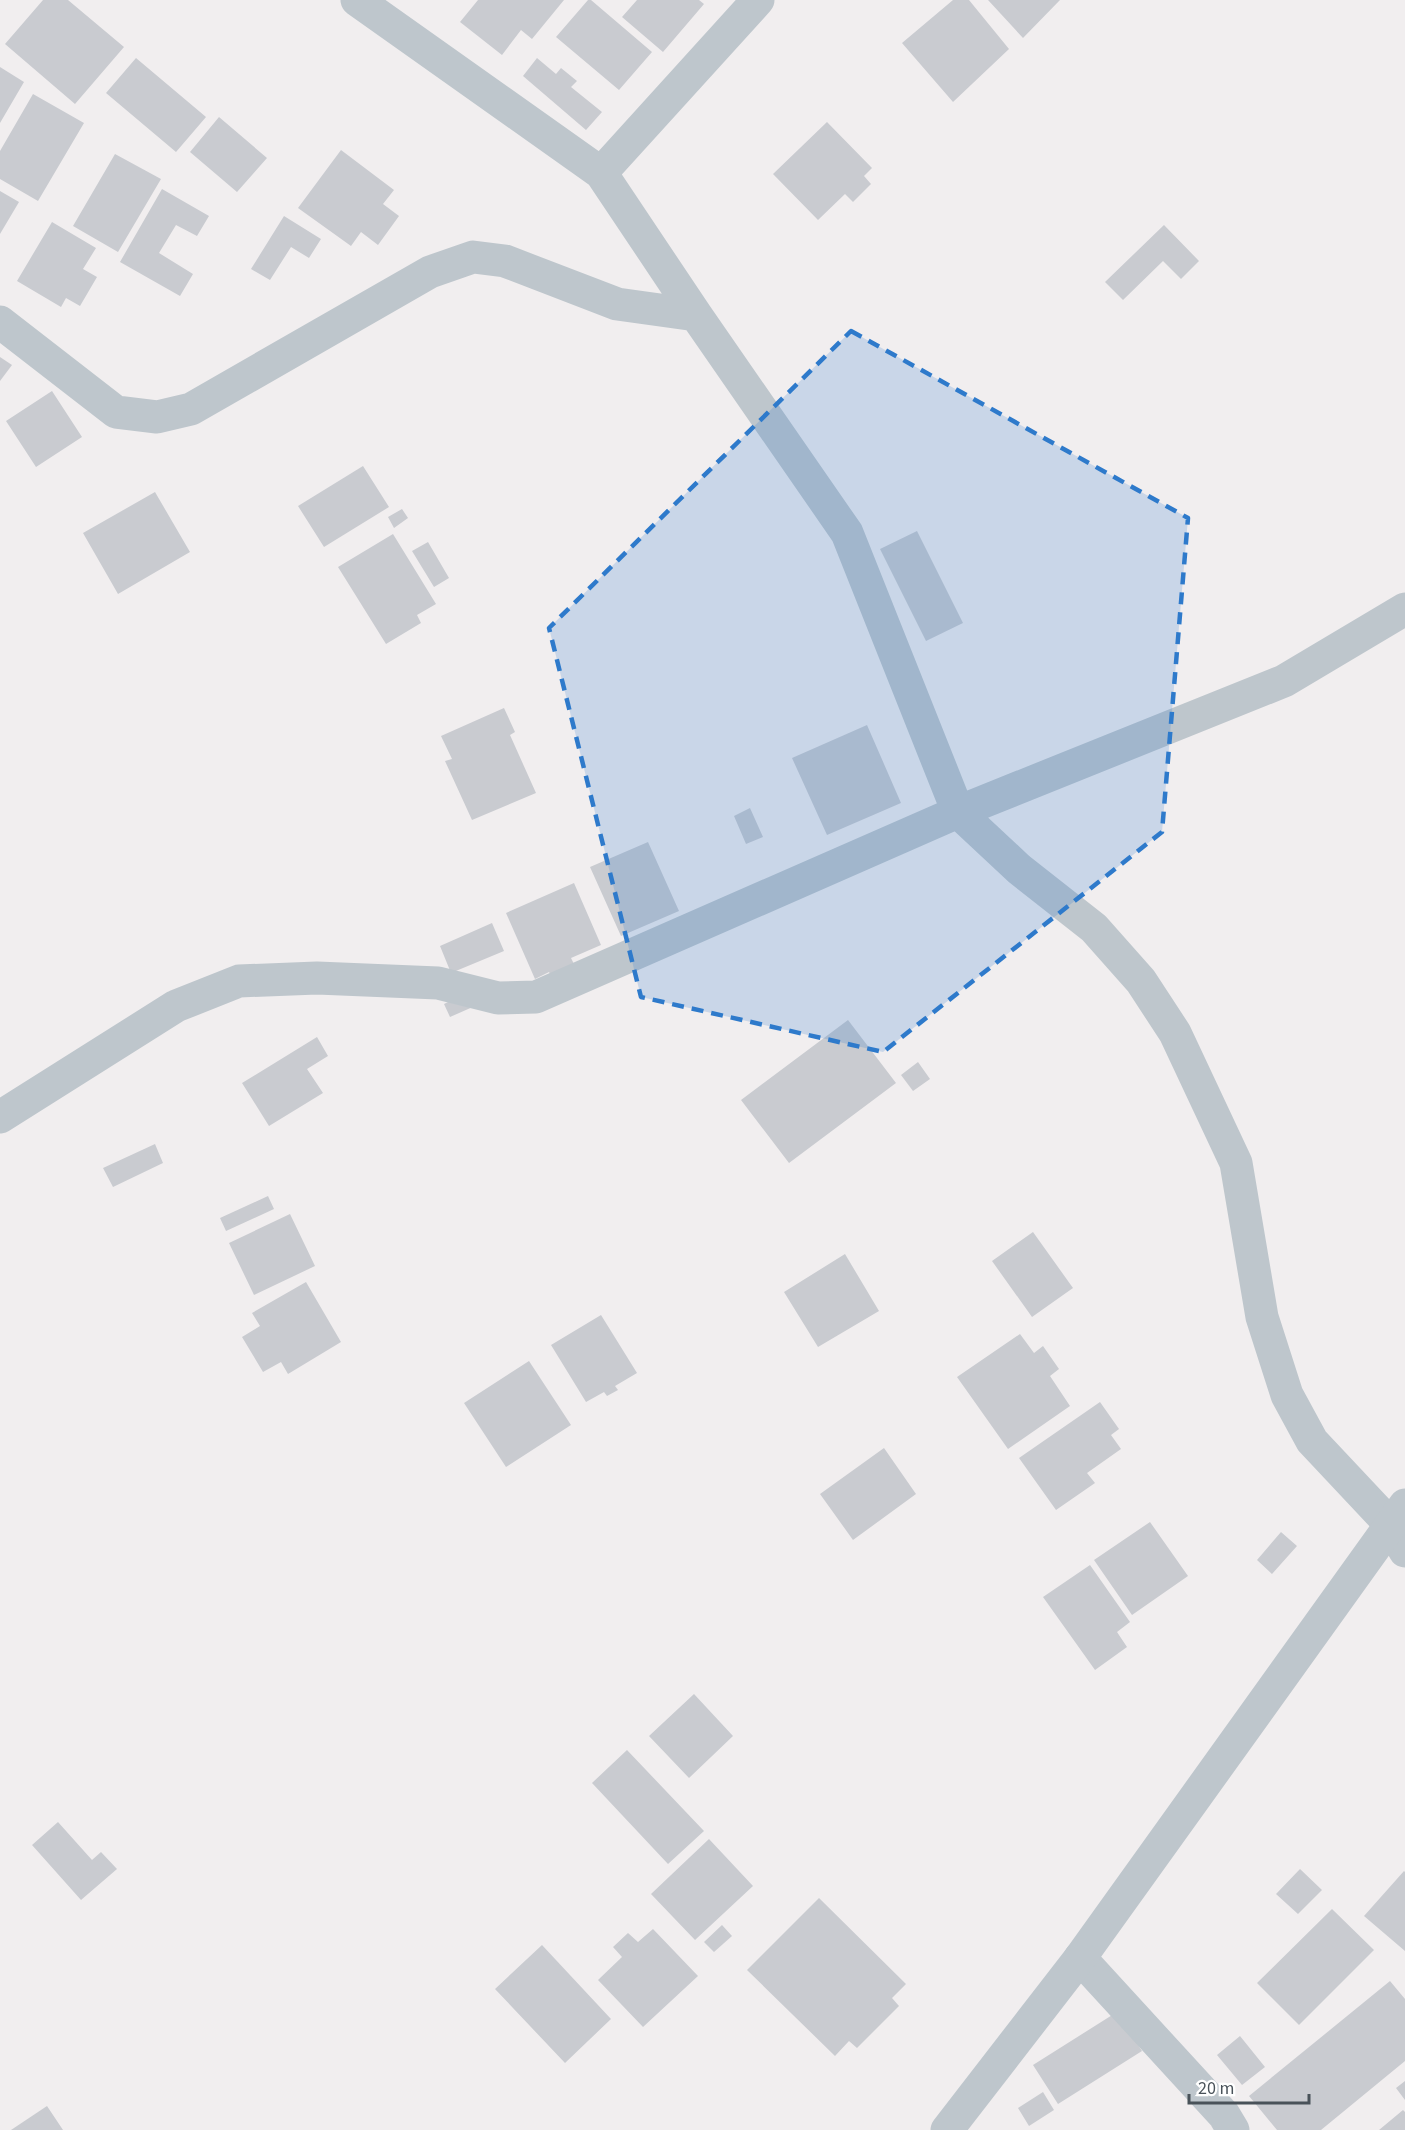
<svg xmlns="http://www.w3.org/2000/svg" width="1405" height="2130" font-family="'Source Sans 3',sans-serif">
<rect width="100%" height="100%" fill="#f1eeef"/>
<!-- building -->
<path fill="#c9cbd0" d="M43,0H68L124,47L75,104L5,44Z
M478,0H564L532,39L521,30L502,55L460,22Z
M588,0H591L652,52L619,90L556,37Z
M637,0H699L704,4L663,52L622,17Z
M953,0H969L1009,49L953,102L902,43Z
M988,0H1060L1023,38Z
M136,58L206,117L176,152L106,93Z
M537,58L556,74L561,68L577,81L571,87L602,112L586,130L523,76Z
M0,67L24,82L0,123Z
M33,94L84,123L38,201L0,179V151Z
M219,117L267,158L237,192L190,152Z
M827,122L872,168L864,176L871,184L853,202L845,194L818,220L773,174Z
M341,150L394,190L383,204L399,216L378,245L361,232L351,246L298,208Z
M115,154L161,179L118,252L73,226Z
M162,189L209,216L197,236L176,225L159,253L193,274L180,296L120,262Z
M0,191L19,202L0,234Z
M284,216L321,239L309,258L291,247L270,280L251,269Z
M52,222L96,248L83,269L97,277L80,306L66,298L61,307L17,281Z
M1164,225L1199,261L1181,279L1163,261L1123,300L1105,282Z
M0,357L12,365L0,381Z
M52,391L82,437L36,467L6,421Z
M363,466L389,507L324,547L298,506Z
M155,492L190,552L118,594L83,533Z
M402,509L408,518L394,528L388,517Z
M917,531L963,623L926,641L880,549Z
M393,534L436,604L417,615L421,623L386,644L338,567Z
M428,542L449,578L434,587L412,551Z
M504,708L515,732L510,735L536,793L472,820L445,761L452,759L441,736Z
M867,725L901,803L827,835L792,758Z
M750,808L763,837L746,844L734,816Z
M648,842L679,911L621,936L590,867Z
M574,883L601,945L571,958L577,970L553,980L549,972L535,979L506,913Z
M492,923L504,951L451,973L440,946Z
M469,992L475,1006L450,1017L444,1004Z
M848,1020L896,1083L789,1163L741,1100Z
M317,1037L328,1056L307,1069L323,1093L269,1126L242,1083Z
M918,1062L930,1079L913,1091L901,1075Z
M155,1144L163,1163L113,1187L103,1168Z
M268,1196L274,1209L226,1231L220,1218Z
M290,1214L315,1266L254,1295L229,1243Z
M1033,1232L1073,1288L1032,1317L992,1261Z
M845,1254L879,1311L818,1347L784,1292Z
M306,1282L341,1342L288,1374L281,1362L263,1372L242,1337L260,1326L252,1313Z
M601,1315L637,1373L615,1386L618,1390L607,1396L604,1392L586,1402L551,1345Z
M1020,1334L1034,1353L1043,1346L1059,1369L1050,1376L1070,1406L1008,1449L957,1377Z
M529,1361L571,1425L506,1467L464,1403Z
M1100,1402L1119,1429L1111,1435L1121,1449L1087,1473L1095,1483L1056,1510L1019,1458Z
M884,1448L916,1494L853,1540L820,1494Z
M1150,1522L1188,1576L1132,1615L1094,1560Z
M1281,1532L1297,1546L1272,1574L1257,1560Z
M1090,1565L1130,1622L1117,1632L1127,1647L1095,1670L1043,1597Z
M694,1694L733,1736L689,1778L649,1736Z
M627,1750L704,1831L668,1864L592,1783Z
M58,1822L92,1860L101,1852L117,1869L81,1900L32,1845Z
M709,1839L753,1886L695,1940L651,1894Z
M1300,1869L1322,1890L1298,1914L1276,1894Z
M1404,1871L1405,1872V1951L1364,1916Z
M819,1898L906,1984L892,1998L899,2006L857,2048L849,2041L835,2056L747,1970Z
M1332,1909L1374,1950L1299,2025L1257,1983Z
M722,1925L732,1936L714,1952L704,1942Z
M653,1929L698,1976L643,2027L598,1980L622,1957L613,1947L628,1933L638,1942Z
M542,1945L611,2019L565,2063L495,1989Z
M1390,1981L1405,1999V2061L1321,2130H1277L1249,2096Z
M1117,2012L1142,2051L1058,2104L1033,2065Z
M1240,2036L1265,2067L1242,2085L1217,2055Z
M1405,2081V2100L1396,2088Z
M1043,2092L1054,2110L1029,2126L1018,2108Z
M47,2106L63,2130H11Z
M1403,2110L1405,2112V2130H1379Z"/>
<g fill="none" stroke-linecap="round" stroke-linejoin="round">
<!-- minor -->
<path stroke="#bec6cc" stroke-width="33" d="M357,0L601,173L696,315L847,533L958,812L1019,869L1094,928L1141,981L1175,1033L1236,1163L1262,1317L1287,1395L1312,1441L1390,1524L1405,1551
M601,173L758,0
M0,322L116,412L157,417L191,409L430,272L473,257L505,261L617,304L696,315
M0,1117L176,1006L239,981L317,978L438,983L498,998L536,997L958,812L1284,681L1405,609
M1080,1958L1224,2115L1233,2130"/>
<!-- tertiary -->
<path stroke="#bec6cc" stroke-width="33" d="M947,2130L1080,1958L1405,1505"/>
</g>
<!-- marked area -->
<path fill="#2e7acb" fill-opacity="0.2" stroke="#2e7acb" stroke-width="4.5" stroke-dasharray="12 8" stroke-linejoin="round" d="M851,331L1188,518L1162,832L883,1052L641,997L549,628Z"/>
<!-- scale -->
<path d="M1189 2094v9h120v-9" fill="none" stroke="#495259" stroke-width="3"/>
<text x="1198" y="2094" font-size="18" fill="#495259" stroke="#ffffff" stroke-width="4.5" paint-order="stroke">20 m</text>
</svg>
